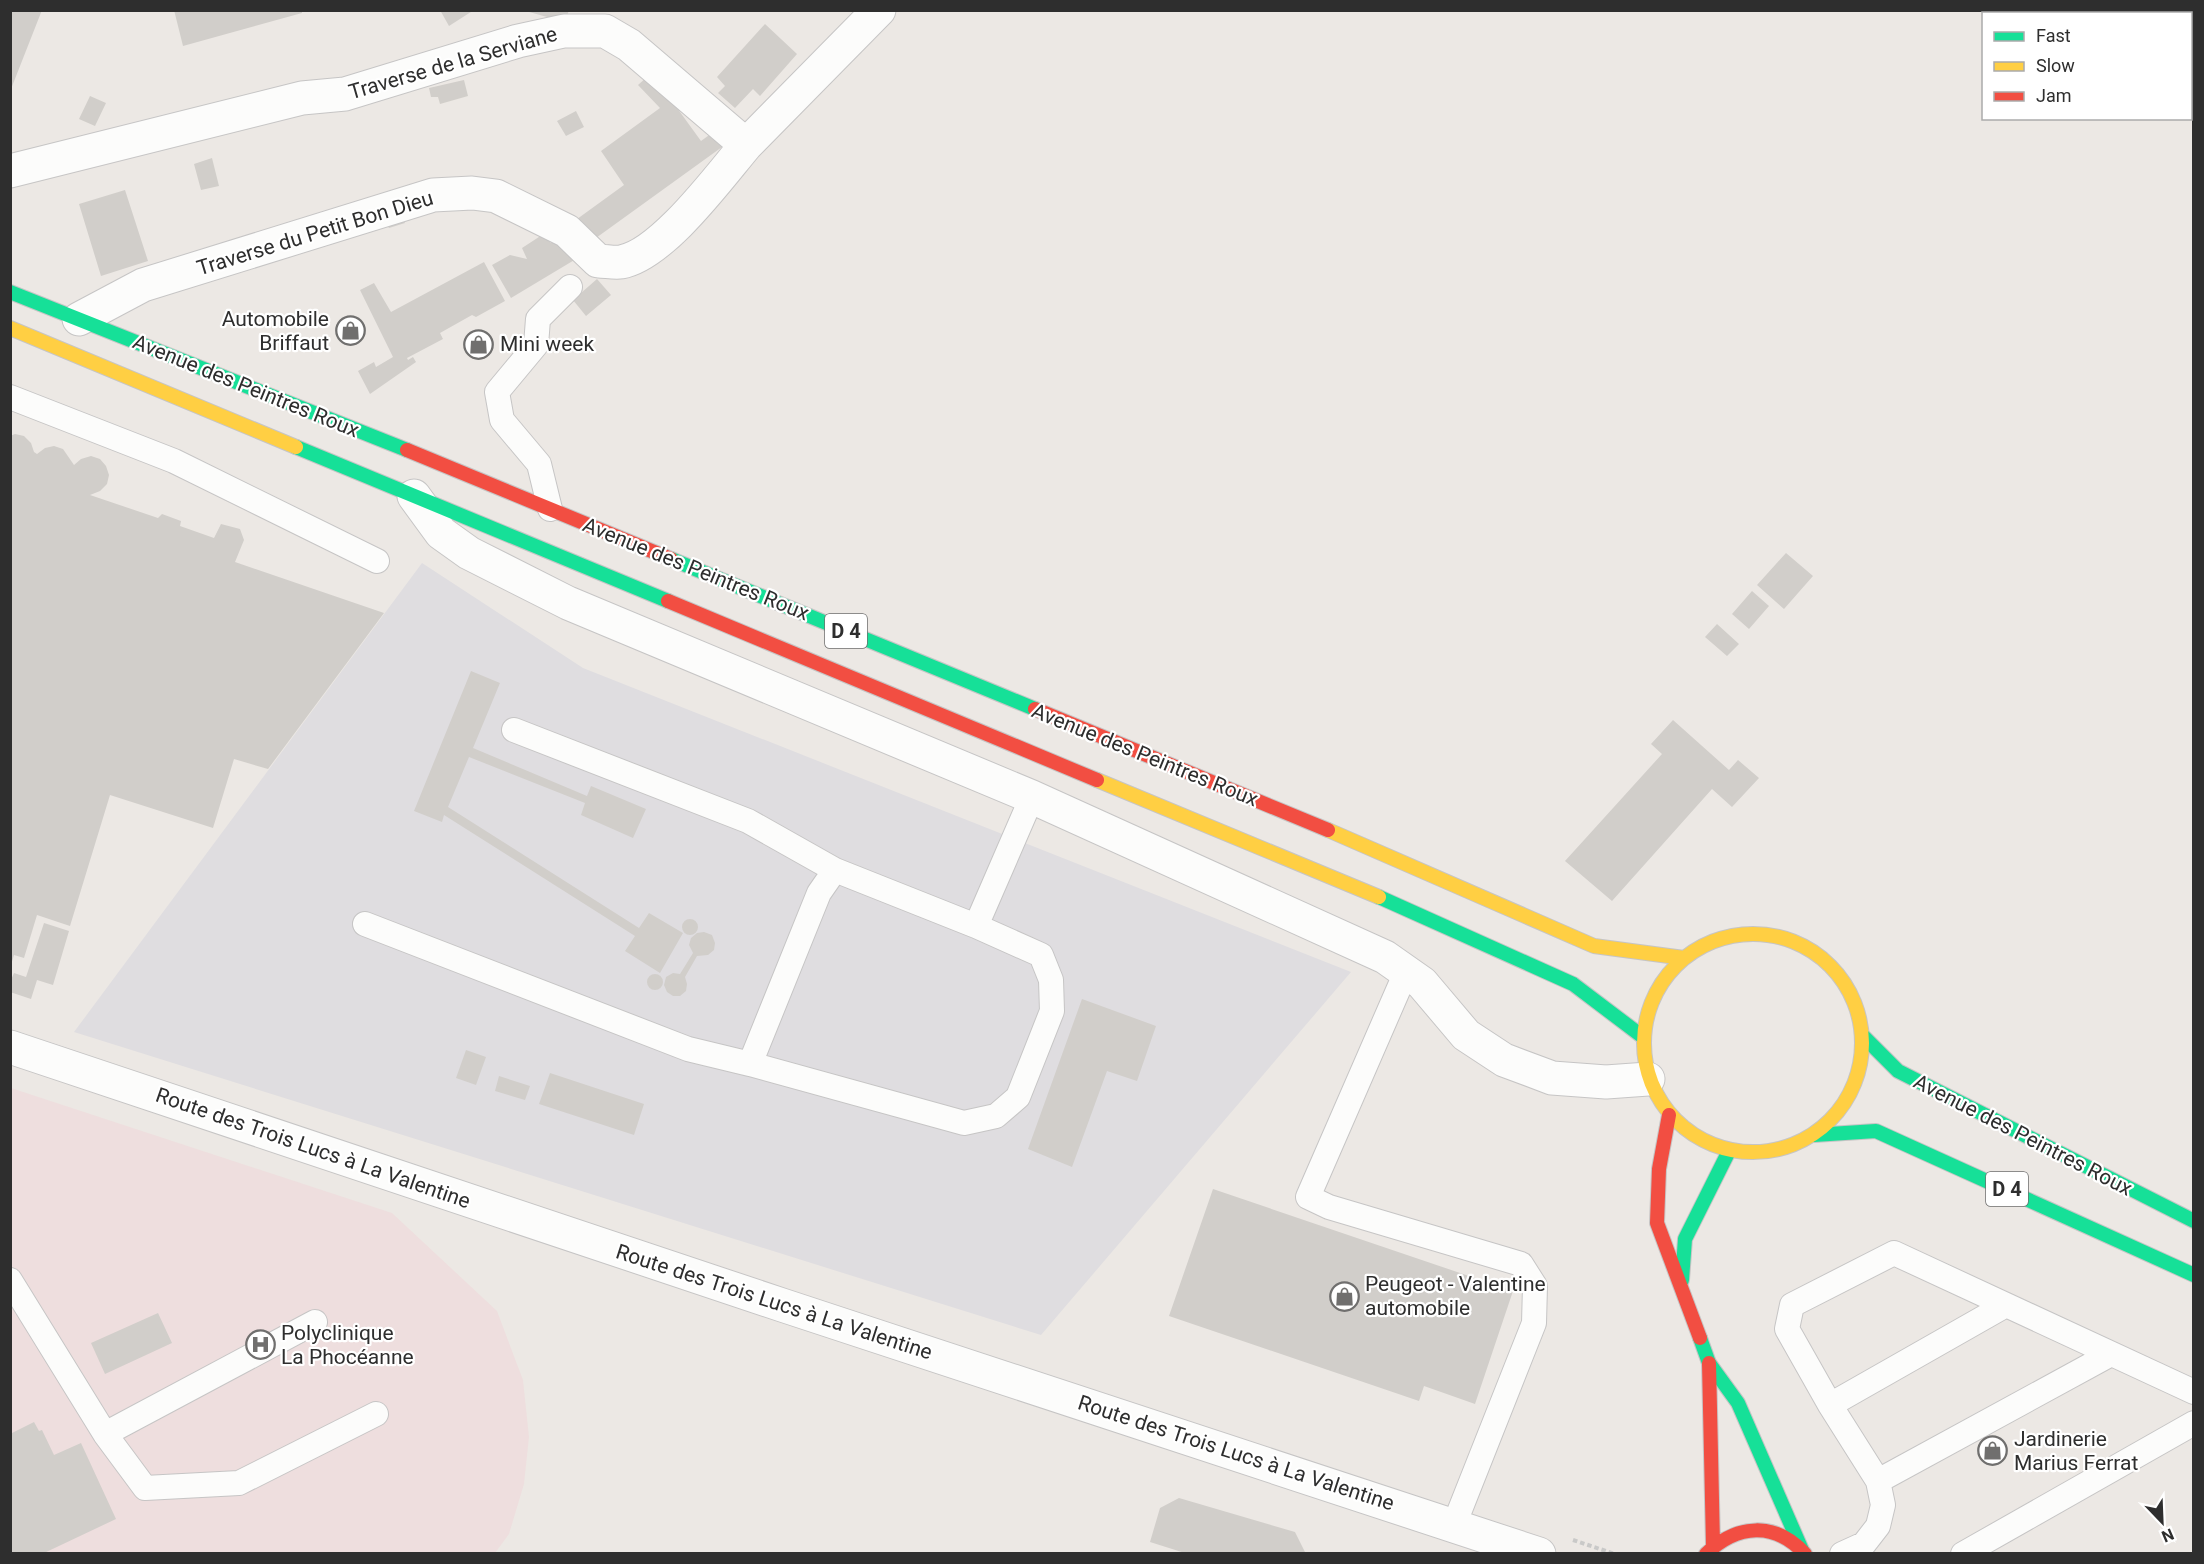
<svg xmlns="http://www.w3.org/2000/svg" width="2204" height="1564" font-family="Roboto,sans-serif">
<rect width="100%" height="100%" fill="#ece8e4"/>
<!-- industrial -->
<path fill="#dfdde0" d="M422,563L583,668L1351,972L1041,1335L74,1032Z"/>
<!-- medical -->
<path fill="#eedede" d="M11,1088L392,1213L497,1311L523,1380L529,1437L524,1484L509,1534L495,1553L11,1554Z"/>
<!-- building -->
<path fill="#d1ceca" d="M10,10H42L11,89H10Z
M174,10H302V13L183,46Z
M440,10H474L449,26Z
M522,10H569L565,22Z
M765,24L797,54L760,96L753,89L735,108L718,93L725,86L717,77Z
M647,77L672,101L701,141L712,133L722,147L589,243L573,222L624,185L601,151L660,108L638,85Z
M464,80L468,96L440,104L438,97H431L429,88Z
M90,96L106,103L95,126L79,119Z
M576,111L584,127L566,136L557,121Z
M212,158L219,186L201,190L194,164Z
M125,190L148,261L101,276L79,204Z
M400,213L405,223L389,228L384,219Z
M542,235L551,243L562,236L576,259L511,298L492,265L510,255L527,259L522,248Z
M484,262L505,301L476,317L472,315L440,333L443,339L407,358L408,360L413,357L416,362L370,394L358,371L374,362L376,367L393,357L360,290L374,283L391,312Z
M597,279L611,295L586,316L573,300Z
M15,434L24,436L31,443L34,452L37,454L45,448L54,446L63,449L74,465L81,459L91,456L100,459L106,466L109,475L107,484L100,491L90,495L158,518L162,514L181,521L180,526L214,538L221,524L240,529L244,540L235,562L384,613L268,769L234,759L213,828L110,795L70,926L37,915L24,958L14,955L11,965L10,436Z
M1786,553L1813,576L1784,609L1757,585Z
M1752,591L1769,606L1749,629L1732,614Z
M1717,624L1739,644L1727,656L1705,637Z
M471,671L500,683L473,748L587,796L591,786L646,809L633,838L581,815L585,803L469,757L448,807L639,928L649,913L683,933L660,973L625,951L635,936L444,815L442,822L414,811Z
M1673,720L1729,770L1738,760L1759,778L1732,807L1712,789L1612,901L1565,861L1662,754L1651,744Z
M682 927a8 8 0 1 1 16 0a8 8 0 1 1-16 0Z
M44,923L69,931L53,985L37,980L31,999L10,992V982L14,973L26,977Z
M704,932L712,935L715,943L714,950L708,955L697,956L685,977L687,984L686,991L680,996H673L667,992L664,985L666,977L673,973L680,974L693,953L689,945L691,938L697,933Z
M647 982a8 8 0 1 1 16 0a8 8 0 1 1-16 0Z
M1082,999L1156,1026L1137,1081L1107,1071L1072,1167L1028,1149Z
M466,1050L486,1057L476,1085L456,1078Z
M550,1073L644,1104L634,1135L539,1104Z
M499,1076L530,1086L525,1100L495,1091Z
M1213,1189L1513,1291L1475,1404L1424,1386L1419,1401L1169,1316Z
M158,1313L172,1343L105,1374L91,1343Z
M34,1422L39,1431L42,1430L54,1455L81,1443L116,1519L42,1554H10V1434Z
M1179,1498L1295,1532L1306,1554H1188L1150,1542L1160,1508Z"/>
<g fill="none" stroke-linecap="round" stroke-linejoin="round">
<defs>
<path id="lane" d="M10,397L174,461L377,561
M550,509L539,464L502,420L497,392L536,345L538,319L570,287
M514,730L748,821L835,870
M365,924L688,1049L750,1064
M976,926L835,870L819,893L750,1064L964,1123L996,1116L1018,1097L1052,1011L1051,980L1041,955L976,926L1032,797
M1406,972L1308,1197L1329,1207L1521,1264L1535,1286L1534,1323L1454,1525
M10,1280L105,1434L315,1322
M1830,1405L2006,1305
M105,1434L145,1488L239,1483L376,1414
M1878,1481L2111,1354
M1842,1554L1864,1544L1878,1526L1883,1505L1878,1481L1830,1405L1787,1329L1792,1305L1894,1253L2194,1392
M1963,1554L2194,1423"/>
<path id="street" d="M10,171L302,98L345,94L518,41L564,31H605L629,45L746,145L879,10
M79,319L143,285L433,195L472,193L496,196L567,231L598,261C605,261 614,263 621,262C662,255 719,177 746,145
M414,496L441,533L469,553L568,603L1032,797L1385,957L1422,983L1466,1035L1504,1060L1552,1078L1606,1082L1648,1079
M10,1047L782,1305L1539,1554"/>
<path id="fast" d="M10,292L407,450
M296,447L668,601
M671,559L1035,709
M1379,897L1573,984L1643,1037
M1862,1035L1898,1071L2194,1221
M1814,1135L1876,1131L2194,1275
M1682,1280L1685,1239L1729,1151
M1700,1338L1709,1363L1738,1403L1802,1550"/>
<path id="slow" d="M10,328L296,447
M1097,780L1379,897
M1328,830L1594,946L1684,958
M1644 1043a109 109 0 1 1 218 0a109 109 0 1 1-218 0Z"/>
<path id="jam" d="M407,450L671,559
M668,601L1097,780
M1035,709L1328,830
M1669,1115L1659,1169L1657,1223L1700,1338
M1709,1363L1713,1545
M1706,1554C1737,1524 1775,1521 1805,1554"/>
</defs>
<!-- lane casing -->
<use href="#lane" stroke="#c6c5c5" stroke-width="26"/>
<!-- street casing -->
<use href="#street" stroke="#c6c5c5" stroke-width="35"/>
<!-- fast casing -->
<use href="#fast" stroke="#c6c5c5" stroke-width="16"/>
<!-- slow casing -->
<use href="#slow" stroke="#c6c5c5" stroke-width="16"/>
<!-- jam casing -->
<use href="#jam" stroke="#c6c5c5" stroke-width="16"/>
<!-- path -->
<path stroke="#c9c9c8" stroke-width="4" stroke-dasharray="4.5 3" stroke-linecap="butt" d="M1573,1540L1615,1554"/>
<!-- lane -->
<use href="#lane" stroke="#fcfcfb" stroke-width="24"/>
<!-- street -->
<use href="#street" stroke="#fcfcfb" stroke-width="33"/>
<!-- fast -->
<use href="#fast" stroke="#16e098" stroke-width="14"/>
<!-- slow -->
<use href="#slow" stroke="#ffcf43" stroke-width="14"/>
<!-- jam -->
<use href="#jam" stroke="#f24e42" stroke-width="14"/>
</g>
<!-- icons -->
<defs>
<symbol id="shop-ring" viewBox="-11 -11 22 22"><circle r="9.5" fill="#fff" stroke="#706f6e" stroke-width="1.5"/><path d="M-5-2.5h2.3a2.7 3.5 0 0 1 5.4 0H5L5.5 6h-11ZM-1.5-2.5h3a1.5 2.3 0 0 0-3 0Z" fill="#706f6e"/></symbol>
<symbol id="hospital-ring" viewBox="-11 -11 22 22"><circle r="9.5" fill="#fff" stroke="#706f6e" stroke-width="1.5"/><path d="M-5-5h3v3.5h4V-5h3V5h-3V1.5h-4V5h-3Z" fill="#706f6e"/></symbol>
</defs>
<g fill-rule="evenodd">
<use href="#shop-ring" x="334" y="314" width="33" height="33"/>
<use href="#shop-ring" x="462" y="328" width="33" height="33"/>
<use href="#shop-ring" x="1328" y="1280" width="33" height="33"/>
<use href="#hospital-ring" x="244" y="1328" width="33" height="33"/>
<use href="#shop-ring" x="1976" y="1434" width="33" height="33"/>
</g>
<g text-anchor="middle" stroke-width="4.5" stroke-linejoin="round" paint-order="stroke">
<!-- shield labels -->
<g fill="#fff" stroke="#6d6d6d" stroke-width="1.5">
<rect x="825" y="614" width="42" height="34" rx="4.5"/>
<rect x="1986" y="1172" width="42" height="34" rx="4.5"/>
</g>
<g font-size="20" font-weight="bold" fill="#2e2e2e">
<text x="846" y="638">D 4</text>
<text x="2007" y="1196">D 4</text>
</g>
<!-- street labels -->
<g font-size="21" fill="#2e2e2e" stroke="#fff">
<text transform="translate(453 63) rotate(-16)" y="7">Traverse de la Serviane</text>
<text transform="translate(315 233) rotate(-17)" y="7">Traverse du Petit Bon Dieu</text>
<text transform="translate(246 386) rotate(22)" y="7">Avenue des Peintres Roux</text>
<text transform="translate(696 569) rotate(22)" y="7">Avenue des Peintres Roux</text>
<text transform="translate(1145 755) rotate(22)" y="7">Avenue des Peintres Roux</text>
<text transform="translate(2023 1135) rotate(27)" y="7">Avenue des Peintres Roux</text>
<text transform="translate(313 1148) rotate(19)" y="7">Route des Trois Lucs à La Valentine</text>
<text transform="translate(774 1302) rotate(18)" y="7">Route des Trois Lucs à La Valentine</text>
<text transform="translate(1236 1453) rotate(18)" y="7">Route des Trois Lucs à La Valentine</text>
</g>
<!-- poi labels -->
<g font-size="21" fill="#2e2e2e" stroke="#fff" text-anchor="start">
<text x="329" y="326" text-anchor="end">Automobile<tspan x="329" dy="24">Briffaut</tspan></text>
<text x="500" y="351">Mini week</text>
<text x="1365" y="1291">Peugeot - Valentine<tspan x="1365" dy="24">automobile</tspan></text>
<text x="281" y="1340">Polyclinique<tspan x="281" dy="24">La Phocéanne</tspan></text>
<text x="2014" y="1446">Jardinerie<tspan x="2014" dy="24">Marius Ferrat</tspan></text>
</g>
</g>
<!-- border -->
<rect width="2204" height="1564" fill="none" stroke="#2e2e2e" stroke-width="24"/>
<!-- legend -->
<rect x="1982" y="12" width="210" height="108" fill="#ffffff" stroke="#ababab" stroke-width="1.5"/>
<rect x="1994" y="32" width="30" height="9" fill="#16e098" stroke="#ababab" stroke-width="1.5"/>
<text x="2036" y="42" font-size="18" fill="#2e2e2e">Fast</text>
<rect x="1994" y="62" width="30" height="9" fill="#ffcf43" stroke="#ababab" stroke-width="1.5"/>
<text x="2036" y="72" font-size="18" fill="#2e2e2e">Slow</text>
<rect x="1994" y="92" width="30" height="9" fill="#f24e42" stroke="#ababab" stroke-width="1.5"/>
<text x="2036" y="102" font-size="18" fill="#2e2e2e">Jam</text>
<!-- north arrow -->
<g transform="translate(2162 1522) rotate(157)" stroke="#ffffff" stroke-width="4.5" paint-order="stroke">
<path d="M0-4.5L10 22L0 15L-10 22Z" fill="#2e2e2e"/>
<text y="-9" font-size="16" font-weight="bold" text-anchor="middle" fill="#2e2e2e">N</text>
</g>
</svg>
